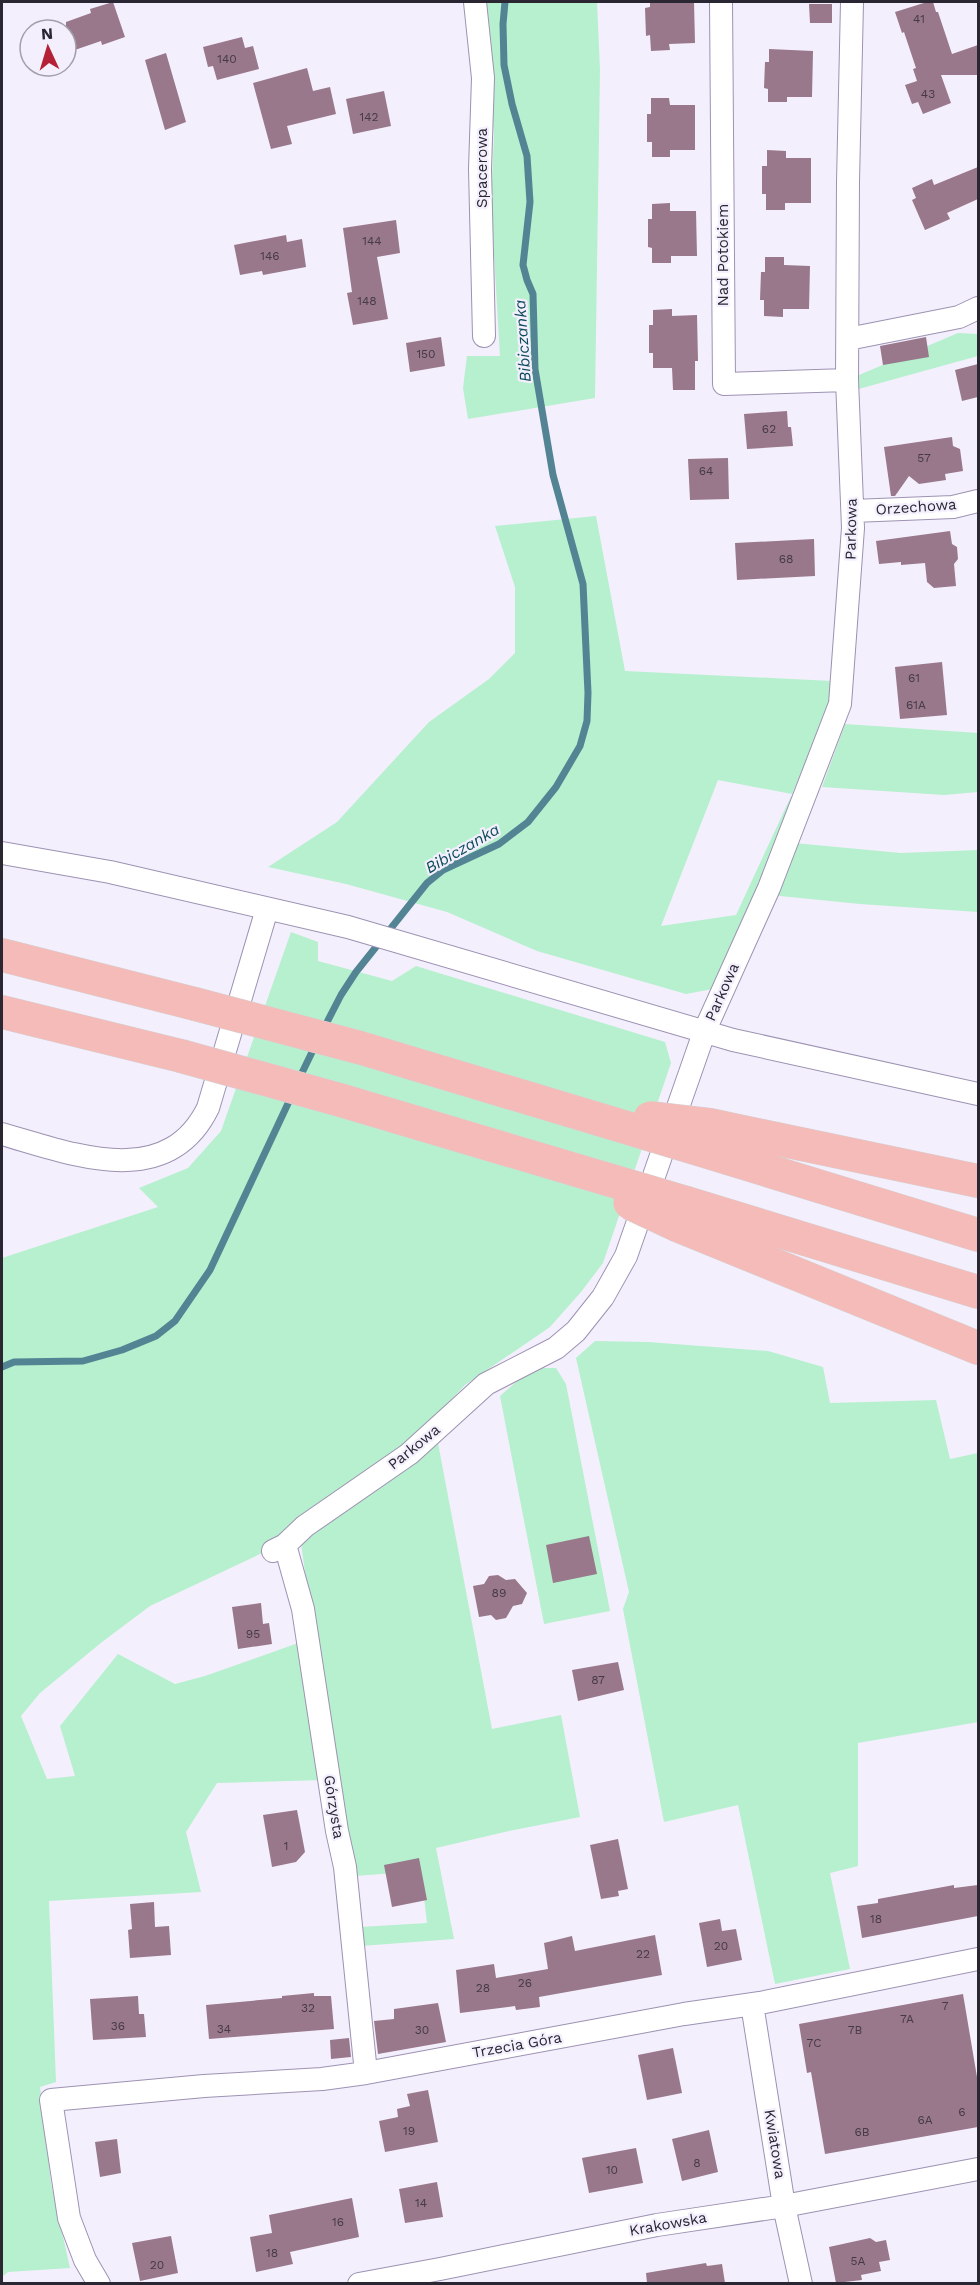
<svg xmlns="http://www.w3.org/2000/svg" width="980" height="2285" font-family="'Work Sans',sans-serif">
<rect width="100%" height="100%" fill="#f4effd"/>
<!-- green -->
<path fill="#b6f0ce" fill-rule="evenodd" d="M485,2H597L600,70L595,398L468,419L463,388L467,356H500L491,204L494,135Z
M958,333L978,334V356L855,390L859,375Z
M596,516L625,671L832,681L829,706L792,794L753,911L718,988L686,994L537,951L447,912L346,884L268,867L337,822L429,722L489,679L515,653V587L495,526ZM718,780L792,794L736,915L661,926Z
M845,724L978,733V792L944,795L822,787Z
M794,843L901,853L978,850V912L860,904L770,895Z
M291,932L318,942V961L392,981L416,966L665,1042L671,1063L603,1263L581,1292L550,1327L465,1385L401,1452L260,1554L150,1606L102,1642L40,1693L21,1716L47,1779L75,1776L60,1726L118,1654L175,1684L205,1676L301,1642L323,1780L217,1783L186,1832L201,1892L49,1901L56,2082L40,2087L51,2183L70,2268L8,2272L2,2277V1258L158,1207L139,1188L188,1168L221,1131Z
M595,1341L648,1342L768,1351L823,1367L830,1403L936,1400L950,1459L978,1453V1722L858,1743V1866L830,1873L850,1969L775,1984L738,1805L664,1822L623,1609L629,1592L576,1358Z
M532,1368H556L566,1384L610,1611L544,1624L500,1396Z
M438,1443L492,1729L561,1715L580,1817L509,1831L436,1848L454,1939L361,1946L360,1927L427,1923L421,1871L355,1876L332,1767L301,1543Z"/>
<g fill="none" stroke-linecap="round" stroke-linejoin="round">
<!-- stream -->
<path stroke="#538494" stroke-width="7" d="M324,1028L341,995L356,972L427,883L443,870L499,844L528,822L556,787L580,746L587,721L588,693L583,584L553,475L535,369L533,294L527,280L523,265L530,202L527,156L512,104L504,65L503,24L505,2
M299,1079L315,1046
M2,1367L14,1362L83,1361L122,1350L156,1336L175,1321L210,1270L292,1095"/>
</g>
<!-- building -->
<path fill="#98788a" d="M113,2L125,37L102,45L101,41L66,53V22L91,13L90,9Z
M650,2H694L695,43L669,44L670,50L651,51L650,35L646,36L645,8L650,7Z
M927,2H933L936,12H938L952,54L978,45V75H941L951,103L923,114L918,102L912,104L905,85L917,81L913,69L916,68L904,32L902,33L895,12Z
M809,4H832V23H810Z
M242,37L245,48L253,46L259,69L217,80L213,66L208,67L203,47Z
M769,49L813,51L812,97H787V102H768V89L764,88L765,62H769Z
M166,53L186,122L165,130L145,60Z
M307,68L313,91L330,87L336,114L287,126L292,144L271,149L253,83Z
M384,91L391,126L353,134L346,99Z
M651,98H669L670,105H695V150H670V157H652V142H647V114H651Z
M767,150L786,151V158H811V203H785V210H766V194H762V166H767Z
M978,167V199L947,213L950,219L925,230L912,200L916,198L912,188L932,179L934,185Z
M670,203V211H696L697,256H671V263H652V248L648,247V219H652V204Z
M396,220L400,253L377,257L388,319L353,325L347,293L352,292L343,228Z
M286,235L287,242L302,239L306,267L263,275L262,271L240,275L234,245Z
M765,257H784V265L810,266L809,309H783V317L764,316V300H760L761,272H765Z
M672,309V316L697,315L698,361H695V390H673L672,368H653V353H649V325H653V310Z
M441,337L445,366L410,372L406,343Z
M926,337L929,357L883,365L880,346Z
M978,364V397L962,401L955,370Z
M787,411L788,427H791L793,446L747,449L744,414Z
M952,437L953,446L960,449L963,471L945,474L946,480L919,484L909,476L895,496H891L884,447Z
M728,458L729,499L690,500L688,459Z
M950,531L952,544L957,547L958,559L954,564L956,586L934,588L927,582L925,563L901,565V562L879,564L876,541Z
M814,539L815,576L737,580L735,543Z
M942,662L947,715L900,719L895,667Z
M589,1536L597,1574L553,1583L546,1545Z
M498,1575L506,1580L515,1579L527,1593L522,1604L513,1606L506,1618L496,1620L491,1615L479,1617L473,1586L484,1584L489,1576Z
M261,1603L263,1624L269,1623L272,1644L238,1649L232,1607Z
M618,1662L624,1690L578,1701L572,1670Z
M297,1810L305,1852L296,1862L272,1867L263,1815Z
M618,1839L628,1889L618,1891L619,1896L601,1899L590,1845Z
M419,1858L427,1900L392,1907L384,1865Z
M954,1885V1888L978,1885V1916L862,1938L857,1906L878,1903V1899Z
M154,1902L155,1927L169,1926L171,1955L130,1958L128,1930L132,1929L130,1904Z
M720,1919L722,1931L736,1929L742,1960L707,1967L699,1923Z
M655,1935L662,1975L539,1997L540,2007L516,2010L515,2006L460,2013L456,1970L494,1964L496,1978L548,1969L544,1943L572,1936L575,1951Z
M314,1993V1996H331L334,2029L209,2039L206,2005L282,1998V1996Z
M963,1994L977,2077H978V2127L825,2154L811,2072L807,2073L799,2024Z
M138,1996L139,2014H144L146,2037L93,2040L90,1999Z
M438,2003L446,2042L378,2054L374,2021L394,2019V2009Z
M349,2038L351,2057L331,2059L330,2040Z
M673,2048L682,2093L647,2100L638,2055Z
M428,2090L438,2142L385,2152L379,2121L398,2117L397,2109L410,2106L407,2094Z
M709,2130L718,2172L682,2181L672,2139Z
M117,2139L121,2173L100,2177L95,2142Z
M636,2148L643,2183L589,2193L582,2158Z
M437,2182L443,2217L405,2223L399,2189Z
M352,2198L359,2237L290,2252L293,2264L256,2272L250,2237L272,2233L269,2215Z
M171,2236L178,2273L140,2281L132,2243Z
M870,2238L876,2242L886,2240L890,2260L879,2262L881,2271L861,2275L862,2280L836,2283L829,2247Z
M706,2263L707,2266L722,2264L725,2283H647L646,2273Z"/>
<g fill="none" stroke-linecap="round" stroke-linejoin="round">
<defs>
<path id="minor" d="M475,2L483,78L480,169L484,336
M721,2L724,384L847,380
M848,339L959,317L978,308
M853,511L953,507L978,501
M2,853L110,872L348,927L733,1040L978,1094
M2,1134C70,1153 166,1193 208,1108L267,909
M285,1545L303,1609L337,1831L345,1867L366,2073
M273,1551L285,1545L305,1526L409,1454L486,1384L556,1348L576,1331L603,1297L626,1256L705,1030L769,888L840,704L853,528L847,380L848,182L852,2
M752,2004L784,2206L801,2284
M99,2284L85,2260L69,2218L51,2100L204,2086L322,2079L366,2073L684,2014L760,2003L978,1959
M359,2284L440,2269L657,2225L784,2206L978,2169"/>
<path id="motorway" d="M2,955L195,1004
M2,1012L181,1056
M710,1125L978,1181
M701,1150L978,1235
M687,1203L978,1292
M679,1226L978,1348"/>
</defs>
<!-- minor casing -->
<use href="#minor" stroke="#9d92b2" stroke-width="24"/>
<!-- motorway casing -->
<use href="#motorway" stroke="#d4d4d6" stroke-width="34"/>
<!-- minor -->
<use href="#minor" stroke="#fff" stroke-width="22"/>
<!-- motorway -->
<use href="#motorway" stroke="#f4bbb8" stroke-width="33"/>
<defs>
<path id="motorway-bridge" d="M195,1004L361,1048L701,1150
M181,1056L340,1100L687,1203
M650,1118L710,1125
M630,1203L679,1226"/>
</defs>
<!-- motorway-bridge casing -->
<use href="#motorway-bridge" stroke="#d4d4d6" stroke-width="34" stroke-linecap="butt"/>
<!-- motorway-bridge -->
<use href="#motorway-bridge" stroke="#f4bbb8" stroke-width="33"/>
</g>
<g text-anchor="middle" stroke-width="4.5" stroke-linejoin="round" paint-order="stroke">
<!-- number labels -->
<g font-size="12" fill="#463a48">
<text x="919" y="23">41</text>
<text x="227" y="63">140</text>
<text x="928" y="98">43</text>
<text x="369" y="121">142</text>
<text x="372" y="245">144</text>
<text x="270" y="260">146</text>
<text x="367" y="305">148</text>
<text x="426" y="358">150</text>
<text x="769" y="433">62</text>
<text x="924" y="462">57</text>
<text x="706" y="475">64</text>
<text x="786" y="563">68</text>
<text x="914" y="682">61</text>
<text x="916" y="709">61A</text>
<text x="499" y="1597">89</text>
<text x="253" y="1638">95</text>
<text x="598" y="1684">87</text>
<text x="286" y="1850">1</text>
<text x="876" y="1923">18</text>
<text x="721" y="1950">20</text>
<text x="643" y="1958">22</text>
<text x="525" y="1987">26</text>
<text x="483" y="1992">28</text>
<text x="945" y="2010">7</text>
<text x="308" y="2012">32</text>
<text x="907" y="2023">7A</text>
<text x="118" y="2030">36</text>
<text x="224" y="2033">34</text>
<text x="422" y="2034">30</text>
<text x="855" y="2034">7B</text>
<text x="814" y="2047">7C</text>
<text x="962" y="2116">6</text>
<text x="925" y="2124">6A</text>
<text x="409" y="2135">19</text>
<text x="862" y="2136">6B</text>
<text x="697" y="2167">8</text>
<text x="612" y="2174">10</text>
<text x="421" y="2207">14</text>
<text x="338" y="2226">16</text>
<text x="272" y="2257">18</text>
<text x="858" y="2265">5A</text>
<text x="157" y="2269">20</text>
</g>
<!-- street labels -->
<g font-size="15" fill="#2a2632" stroke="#f4effd">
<text transform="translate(482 168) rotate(-90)" y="5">Spacerowa</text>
<text transform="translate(723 255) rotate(-90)" y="5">Nad Potokiem</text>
<text transform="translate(916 507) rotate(-4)" y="5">Orzechowa</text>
<text transform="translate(851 529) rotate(-89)" y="5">Parkowa</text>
<text transform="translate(722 992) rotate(-66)" y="5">Parkowa</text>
<text transform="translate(414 1447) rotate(-39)" y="5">Parkowa</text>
<text transform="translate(334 1807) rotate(81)" y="5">Górzysta</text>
<text transform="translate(517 2045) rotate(-10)" y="5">Trzecia Góra</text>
<text transform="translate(775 2144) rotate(81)" y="5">Kwiatowa</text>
<text transform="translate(668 2224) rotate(-10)" y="5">Krakowska</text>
</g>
<!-- water labels -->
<g font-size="16" font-style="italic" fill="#0d4c5a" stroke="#f4effd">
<text transform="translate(522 341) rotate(-94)" y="6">Bibiczanka</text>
<text transform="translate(462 848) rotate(-30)" y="6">Bibiczanka</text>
</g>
</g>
<!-- border -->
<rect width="980" height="2285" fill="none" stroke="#2a2632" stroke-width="6"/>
<!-- north arrow -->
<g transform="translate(48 48) rotate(356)"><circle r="28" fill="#f4effd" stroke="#a39fac" stroke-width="1.5"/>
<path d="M0-4.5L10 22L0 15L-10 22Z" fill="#b42136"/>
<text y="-9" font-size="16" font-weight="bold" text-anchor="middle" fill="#2a2632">N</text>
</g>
</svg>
